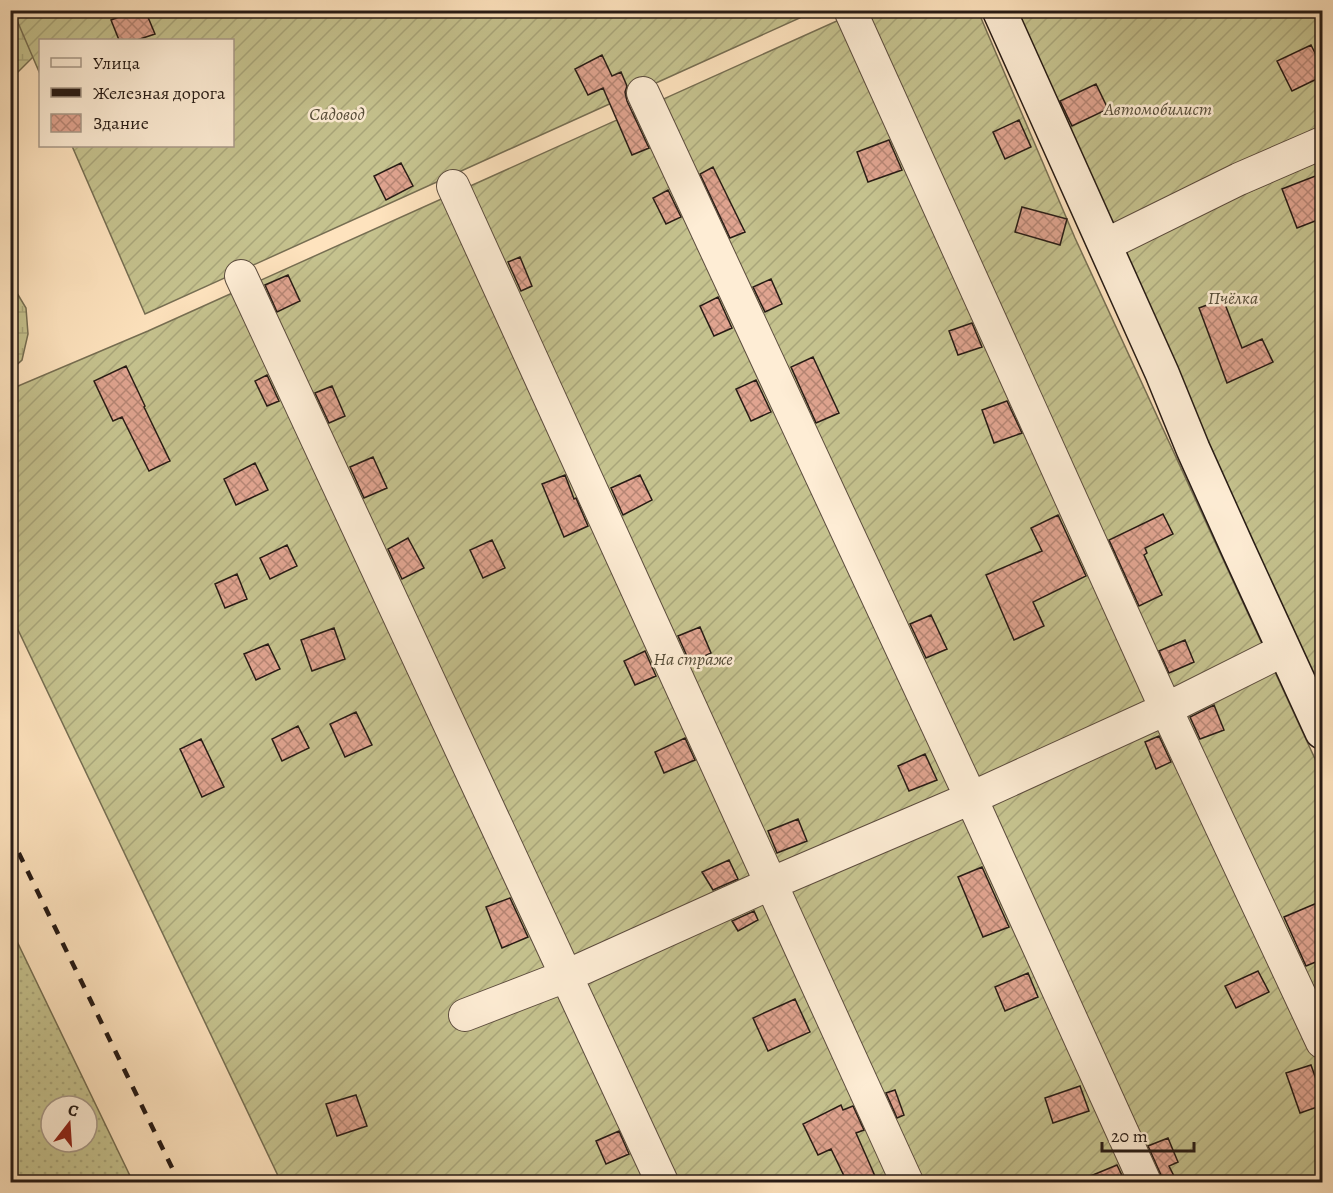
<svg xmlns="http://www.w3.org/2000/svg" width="1333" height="1193" font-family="Alegreya,serif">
<defs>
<pattern id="grass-dots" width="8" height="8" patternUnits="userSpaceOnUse" patternTransform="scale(1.5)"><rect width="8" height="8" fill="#c5c28e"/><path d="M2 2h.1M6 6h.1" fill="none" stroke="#a9a67a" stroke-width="1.8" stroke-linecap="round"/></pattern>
<pattern id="wetland-marsh" width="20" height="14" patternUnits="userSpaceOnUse" patternTransform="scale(1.5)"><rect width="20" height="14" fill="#c5c28e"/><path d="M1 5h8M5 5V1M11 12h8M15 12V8" fill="none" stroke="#a9a67a"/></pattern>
<pattern id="garden-furrows" width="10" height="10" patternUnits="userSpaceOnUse" patternTransform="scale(1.5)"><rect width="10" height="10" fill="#c5c28e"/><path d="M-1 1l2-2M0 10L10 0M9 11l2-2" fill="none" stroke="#a9a67a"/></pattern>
<pattern id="building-cross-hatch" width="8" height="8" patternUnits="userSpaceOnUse" patternTransform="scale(1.5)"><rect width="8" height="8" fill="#e0a490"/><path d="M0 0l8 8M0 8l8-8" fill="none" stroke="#b68574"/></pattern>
</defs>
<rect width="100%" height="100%" fill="#fee3be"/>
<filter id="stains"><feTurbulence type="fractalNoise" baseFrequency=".00333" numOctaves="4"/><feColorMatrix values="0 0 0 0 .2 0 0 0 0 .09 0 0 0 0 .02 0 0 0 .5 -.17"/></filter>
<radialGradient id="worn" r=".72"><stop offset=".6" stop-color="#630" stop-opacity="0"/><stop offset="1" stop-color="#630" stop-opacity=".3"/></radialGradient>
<!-- grass -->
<path fill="url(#grass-dots)" stroke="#766e52" stroke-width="1.5" fill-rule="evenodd" d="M10,929H11L133,1182H11ZM51,1106H87V1142H51Z"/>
<!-- wetland -->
<path fill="url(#wetland-marsh)" stroke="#766e52" stroke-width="1.5" d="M11,11H82L40,40V50L11,79Z
M11,283L26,308L28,334L22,360L11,370Z"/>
<!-- garden -->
<path fill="url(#garden-furrows)" stroke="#766e52" stroke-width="1.5" d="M13,11H815L145,314L72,146H232V40H40V74Z
M859,11H978L1075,238L1322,774V1182H281L11,615V389L148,331Z
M1008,11H1322V142L1104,242Z
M1322,160V704L1112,252Z"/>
<!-- building -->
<path fill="url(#building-cross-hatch)" stroke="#271b15" stroke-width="1.5" d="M137,10H145L155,34L137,40H119L111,20Z
M1311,45L1323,69V76L1292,91L1277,61Z
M602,55L612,76L621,72L627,86L625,92L627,101L649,148L632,155L603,88L588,95L575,69Z
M1096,84L1108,109L1072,126L1060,101Z
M1019,120L1031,147L1005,159L993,132Z
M889,140L902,170L868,182L857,152Z
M401,163L413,186L386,200L374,176Z
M713,167L745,232L730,238L700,174Z
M1323,173V218L1297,228L1282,189Z
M668,190L681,217L666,224L653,198Z
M1022,207L1067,219L1060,245L1015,232Z
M520,257L532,286L521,291L508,262Z
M288,275L300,301L277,312L265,285Z
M771,279L782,304L765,312L753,287Z
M718,297L732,328L714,336L700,306Z
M1223,299L1242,348L1262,339L1273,362L1227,383L1199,308Z
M972,323L982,347L958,355L949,331Z
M813,357L839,413L816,423L791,367Z
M126,366L145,406L144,407L170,461L149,471L122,417L113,421L94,381Z
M267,375L279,401L267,406L255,381Z
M756,380L771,412L751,421L736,389Z
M332,386L345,416L329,423L315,393Z
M1007,401L1022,433L994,443L982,410Z
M373,457L387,488L364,498L350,467Z
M255,463L268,490L236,505L224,479Z
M565,475L574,499L576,498L588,526L564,537L542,484Z
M640,475L652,500L623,515L611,488Z
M1163,514L1173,534L1145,548L1147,553L1144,555L1162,595L1139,606L1109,540Z
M1058,515L1086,576L1033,602L1044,626L1014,640L986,575L1042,551L1031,528Z
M408,538L424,568L402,579L388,549Z
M492,540L505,568L483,578L470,550Z
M287,545L297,566L270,579L260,558Z
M237,574L247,599L225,608L215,584Z
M931,615L947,649L926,658L910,624Z
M700,627L711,653L690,663L678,636Z
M334,628L345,659L312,671L301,640Z
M1185,640L1194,662L1169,673L1159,651Z
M268,644L280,669L256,680L244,654Z
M645,651L656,676L635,685L624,661Z
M1214,705L1224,730L1200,739L1190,717Z
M356,712L372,745L345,757L330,724Z
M298,726L309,748L282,761L272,739Z
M1159,736L1171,762L1156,769L1145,742Z
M685,738L695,760L664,773L655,752Z
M201,739L224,787L202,797L180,749Z
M925,754L937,780L909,791L898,766Z
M798,819L807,841L777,853L768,831Z
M729,860L738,879L713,890L702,872Z
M982,867L1009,927L983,937L958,877Z
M510,898L528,937L502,948L486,907Z
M1317,903L1323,916V959L1306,966L1284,917Z
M754,911L758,920L738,931L732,921Z
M1258,971L1269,992L1236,1008L1225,986Z
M1028,973L1038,997L1005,1011L995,987Z
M795,999L810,1032L768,1051L753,1018Z
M1311,1065L1323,1099V1105L1300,1113L1286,1073Z
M1080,1086L1089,1111L1053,1123L1045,1098Z
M895,1090L904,1115L897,1118L886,1093Z
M356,1095L367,1126L337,1136L326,1104Z
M841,1105L843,1110L853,1106L864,1130L856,1133L875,1176L860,1182H847L831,1149L818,1155L803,1124Z
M619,1131L629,1154L606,1164L596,1141Z
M1168,1138L1178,1162L1169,1166L1177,1182H1163L1161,1175L1148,1146Z
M1117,1165L1125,1182H1076Z"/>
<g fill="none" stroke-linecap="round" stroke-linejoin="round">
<defs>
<path id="street" d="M850,10L1166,709L1322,1042
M643,93L971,798L1145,1182
M453,186L907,1182
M1105,245L1239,179L1322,143
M241,276L662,1182
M465,1015L566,976L770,884L971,798L1166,709L1284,650"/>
<path id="secondary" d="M999,10L1162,373L1193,449L1238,549L1322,732"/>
</defs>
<!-- street casing -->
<use href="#street" stroke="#5d4d3f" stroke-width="34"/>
<!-- secondary casing -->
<use href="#secondary" stroke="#271b15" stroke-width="36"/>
<!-- street -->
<use href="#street" stroke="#feedd5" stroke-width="32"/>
<!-- secondary -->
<use href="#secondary" stroke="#feedd5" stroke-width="33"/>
<!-- rail -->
<path stroke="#271b15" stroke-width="4.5" stroke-dasharray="10 10" stroke-linecap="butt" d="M10,835L179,1182"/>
</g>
<g text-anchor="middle" stroke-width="5" stroke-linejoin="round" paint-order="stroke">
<!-- park labels -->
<g font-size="18" font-style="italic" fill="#564d39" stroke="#feedd5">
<text x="1158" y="115">Автомобилист</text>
<text x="337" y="120">Садовод</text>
<text x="1233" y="304">Пчёлка</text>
<text x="693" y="665">На страже</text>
</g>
</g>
<!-- margin -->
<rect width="1333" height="1193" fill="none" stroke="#fee3be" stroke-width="36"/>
<rect x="12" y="12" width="1309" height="1169" fill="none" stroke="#271b15" stroke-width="3"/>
<rect x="18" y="18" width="1297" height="1157" fill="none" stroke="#271b15" stroke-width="1.5"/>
<!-- legend -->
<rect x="39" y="39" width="195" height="108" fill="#feedd5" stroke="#a89988" stroke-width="1.5"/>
<rect x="51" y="58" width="30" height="9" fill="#feedd5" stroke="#a89988" stroke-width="1.5"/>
<text x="93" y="69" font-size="18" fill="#271b15">Улица</text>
<rect x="51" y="88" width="30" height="9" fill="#271b15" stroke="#a89988" stroke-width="1.5"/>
<text x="93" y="99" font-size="18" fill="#271b15">Железная дорога</text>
<rect x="51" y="114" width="30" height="18" fill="url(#building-cross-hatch)" stroke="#a89988" stroke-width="1.5"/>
<text x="93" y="129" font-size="18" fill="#271b15">Здание</text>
<!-- north arrow -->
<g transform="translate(69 1124) rotate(17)"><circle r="28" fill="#feedd5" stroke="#a89988" stroke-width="1.5"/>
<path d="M0-4.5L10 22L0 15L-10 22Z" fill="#8f2418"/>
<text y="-9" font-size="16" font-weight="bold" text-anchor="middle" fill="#271b15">С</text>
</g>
<!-- scale -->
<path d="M1102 1142v9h92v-9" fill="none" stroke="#271b15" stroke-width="3"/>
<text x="1111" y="1142" font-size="18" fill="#271b15" stroke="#feedd5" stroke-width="4.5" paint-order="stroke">20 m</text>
<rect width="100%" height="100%" filter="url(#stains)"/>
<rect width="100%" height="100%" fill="url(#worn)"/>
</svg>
